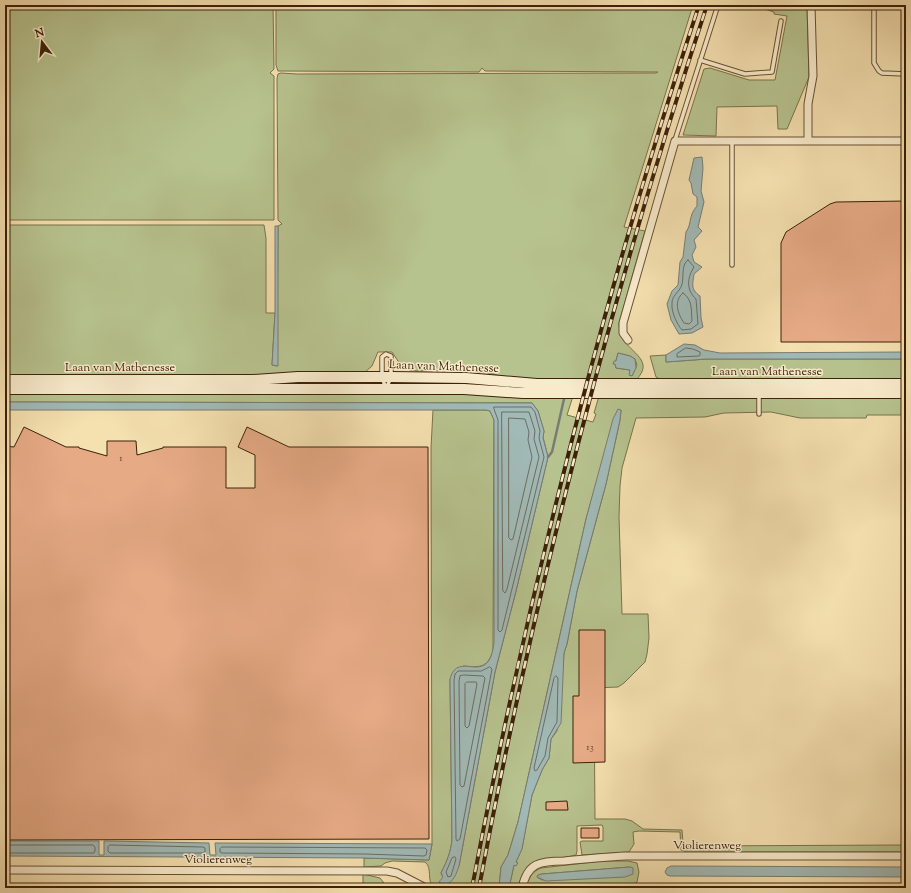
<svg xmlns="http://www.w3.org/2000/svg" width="911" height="893" font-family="'Sorts Mill Goudy',serif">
<rect width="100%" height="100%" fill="#f5e0b0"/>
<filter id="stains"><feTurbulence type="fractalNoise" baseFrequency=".005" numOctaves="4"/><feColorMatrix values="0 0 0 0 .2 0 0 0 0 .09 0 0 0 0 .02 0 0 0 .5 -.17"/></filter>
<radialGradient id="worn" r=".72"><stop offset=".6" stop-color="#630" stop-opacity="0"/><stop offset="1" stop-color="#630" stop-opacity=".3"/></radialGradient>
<!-- green -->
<path fill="#b7c38f" stroke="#7a724c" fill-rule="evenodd" d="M5,5H273L274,69L270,73L274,76V220H5Z
M276,5H693L624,227L645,231L619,323C619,329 620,334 623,339C631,353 655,361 636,380L520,381L489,373L448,370L417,371L410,370L400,364L392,352H378L372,366L364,373L279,376H5V225H264L266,238V313H275L272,365L277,366L278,226L282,224L278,220L277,79L278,74L281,73L297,74L656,73L658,72L485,71L482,68L479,72L278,71L276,65ZM618,353L630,356L635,359L637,365L632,376L630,370L616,368L615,364Z
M752,5H807L809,77L787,129H778L777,106L717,107L716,136L683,135L704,69L710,68L749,80H775L787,16L774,14V12Z
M666,355V362L707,359H906V382L664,381L656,377L650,356Z
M5,391H456L573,396L567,415L593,422L596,414L594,413L599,396H906V415H867L866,418H800L771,412L724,413L705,417L636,418L622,468L620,486L619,517L622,614H648L649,638L647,654L645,662L624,683L618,687L594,688L595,819H625L632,821L643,829L682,830L683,843L688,846L906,845V852H687L681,850L680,832L639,831L633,832L634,844L629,852L582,855L580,842L582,841H603V827L602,825L577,826V851L576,855C547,863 527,850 518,888H509L514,865L518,863L516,862L522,848L532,795L542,770L549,758L551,739L557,731L564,653L567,644L577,591L606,484L620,420L621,410L616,414L586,519L518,822L508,855L501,867L499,888H434C426,881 433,868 425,862L392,861L385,863L381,866L364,867V858L429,860L432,844L431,448L433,410H486L490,411L494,420L493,651C487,669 479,667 463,666L450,679L452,839C451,852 447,861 441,873L443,878L459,866L495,672L516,591L548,457L543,437L544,431L538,411L532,403L5,402Z
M602,861H628L637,863L639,872L637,882L632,886L617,887V888H526C528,878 532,872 541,868ZM630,867L633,869L542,880L537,877L538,875L542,874Z
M363,874L380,878L388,888H363Z"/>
<!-- water -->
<path fill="#a1bab7" stroke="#797c71" d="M702,157L703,168L701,191L704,202L698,227L702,231L694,240L696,247L692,255L694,262L702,267L694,274C693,284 690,289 700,296L701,318L703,327L692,333L679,334L671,320L667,304L672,291L678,285L680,262L683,257L686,232C692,224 688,216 697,206V197L693,194L691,183L689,180L694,158Z
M275,226H278V366L272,365L275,313Z
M684,344L695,345L704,350L720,353L906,352V359H707L666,362V355Z
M618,353L630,356L635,359L636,368L632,376L629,375L630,370L616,368L615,364H613L614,361H616Z
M5,402L532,403L538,411L544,431L543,438L548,457L516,591L495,672L459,866C456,874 454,882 445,885L439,882C442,878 444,877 441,873C447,861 451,852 452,839L450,679C458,648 489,690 494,642V420L490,411L486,410H5Z
M618,409L621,410L620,420L606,484L577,591L567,644L564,653L561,723L551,739L549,758L542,770L532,795L522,849L516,862L518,863L516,866L514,865L509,888H499L501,867L508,855L518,822L586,519L613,419Z
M5,841H99V855H104V841L209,843L210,855H216L215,843L432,844L429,860L364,858L5,856Z
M671,866L906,867V877L670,876L667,875L665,872L667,868Z
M630,867L633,868V874L625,877L546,881L537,877L538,875L542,874Z"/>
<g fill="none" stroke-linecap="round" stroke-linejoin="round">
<!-- shore -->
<path stroke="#6e6d60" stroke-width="1" d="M688,260L694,267C687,278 686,290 696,299L698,324L691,329L682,330C677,324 671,312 672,303C672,296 678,293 681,287C685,279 680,265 688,260Z
M683,293C693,300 691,310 692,321L689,324L684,323C678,314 673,301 683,293Z
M686,348L693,349L700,352V355L699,356L677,357V354Z
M494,407H531L535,412L540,431L539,438L544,457L502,630L500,632L498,630V420L494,409Z
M502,412H529L535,431L534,439L539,457L507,589L505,593L503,591Z
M509,418L525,419L529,432L528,440L532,457L513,539L511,540L509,538Z
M490,667L492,669L460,839L457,841L456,839L454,680L455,674L458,671H481Z
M464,675L483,676L485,678L464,786L462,787L460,785L459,681L460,676Z
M556,676L558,678L557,722L548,738L545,756L537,770L535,771L534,768L554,678Z
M467,682H476L477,684L469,726L467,728L465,726V684Z
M5,845H93L95,847V851L94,853H5
M110,845L203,847L205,848V852L203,853H110L108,851V847Z
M222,847L425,848L427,850L426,855L424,856L364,854L222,853L220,852V849Z
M455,857L456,859L451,876L448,877L446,872L452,858Z"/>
<!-- stream -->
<path stroke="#797c71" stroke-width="2.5" d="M548,457L552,452L564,399"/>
</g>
<!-- building -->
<path fill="#e6aa85" stroke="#3c2008" d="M906,201V342H781V243L786,232L830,204L836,202Z
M24,427L66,447H79V448L107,456V441H136L137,455L163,448V447H226V488H255V455L238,447L247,427L289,447H428L429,839L5,840V446L14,447Z
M579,630H605V762L573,763V696H579Z
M567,801L568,810H546V802Z
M581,828H599V838H581Z"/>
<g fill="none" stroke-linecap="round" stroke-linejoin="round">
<defs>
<path id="lane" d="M874,5V63L879,71L882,73L906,74
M700,60L745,74L772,72L781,21
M675,140L718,5
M732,141V265
M386,354L391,356V377L386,389L382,377V357Z
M759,395V414"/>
<path id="street" d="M808,141V104L813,76L811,5
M628,340L623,333V323L675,141H906
M5,870L387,871L397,873L426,888
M522,888C524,879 528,869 536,865C544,861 555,861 564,861C584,859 605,857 626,856H906"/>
<path id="secondary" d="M5,380H253L298,377H391L466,378L537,384H906
M5,389H464L523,393H906"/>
</defs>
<!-- lane casing -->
<use href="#lane" stroke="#6a5032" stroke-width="5.5"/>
<!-- street casing -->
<use href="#street" stroke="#6a5032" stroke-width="9"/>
<!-- secondary casing -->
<use href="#secondary" stroke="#3c2008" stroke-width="12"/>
<!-- lane -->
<use href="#lane" stroke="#f8ebcc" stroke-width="3.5"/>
<!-- street -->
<use href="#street" stroke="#f8ebcc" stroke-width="7"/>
<!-- secondary -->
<use href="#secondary" stroke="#f8ebcc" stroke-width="10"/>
<defs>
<path id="rail" d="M472,888C529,589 604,294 699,5
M479,888C535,589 612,294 707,5"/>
</defs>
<!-- rail casing -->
<use href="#rail" stroke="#3c2008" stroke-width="4"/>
<!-- rail -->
<use href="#rail" stroke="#f8ebcc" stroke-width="2.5" stroke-dasharray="8" stroke-linecap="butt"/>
</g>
<g text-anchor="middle" stroke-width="3" stroke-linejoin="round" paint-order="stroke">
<!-- number labels -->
<g font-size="10" fill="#664227">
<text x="121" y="461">1</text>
<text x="590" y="750">13</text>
</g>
<!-- street labels -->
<g font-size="12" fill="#3c2008" stroke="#f8ebcc">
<text transform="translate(444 366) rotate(2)" y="4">Laan van Mathenesse</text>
<text x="120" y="371">Laan van Mathenesse</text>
<text x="767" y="375">Laan van Mathenesse</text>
<text x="707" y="849">Violierenweg</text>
<text x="218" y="863">Violierenweg</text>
</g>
</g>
<!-- margin -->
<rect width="911" height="893" fill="none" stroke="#f5e0b0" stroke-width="20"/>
<rect x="6" y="6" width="899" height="881" fill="none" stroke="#3c2008" stroke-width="2"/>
<rect x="10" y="10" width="891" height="873" fill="none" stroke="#3c2008"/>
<!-- north arrow -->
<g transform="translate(42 42) rotate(344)" stroke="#f8ebcc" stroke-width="3" paint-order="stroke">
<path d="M0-3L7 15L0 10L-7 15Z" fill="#3c2008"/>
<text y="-6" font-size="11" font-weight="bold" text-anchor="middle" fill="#3c2008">N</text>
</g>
<rect width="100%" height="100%" filter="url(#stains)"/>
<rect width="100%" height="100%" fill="url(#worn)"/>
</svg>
